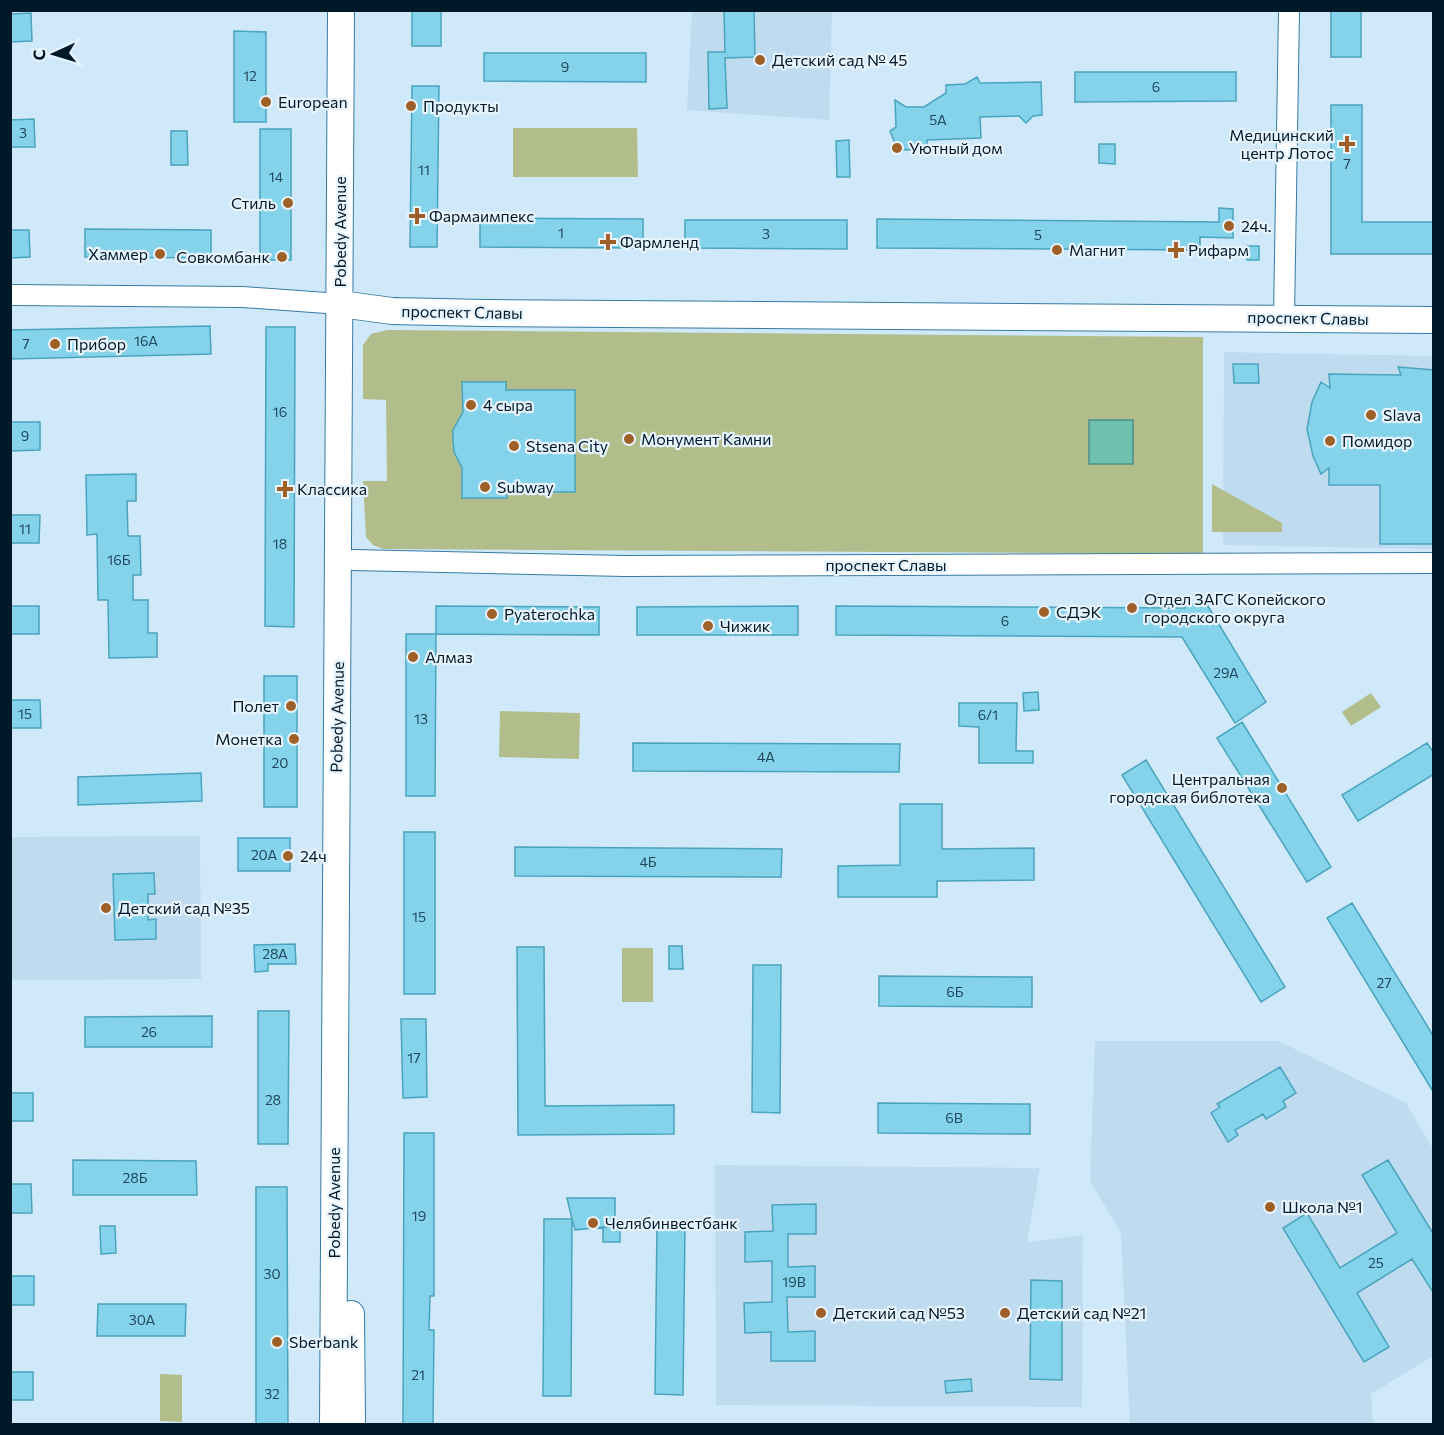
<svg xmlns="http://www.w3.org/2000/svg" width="1444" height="1435" font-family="Commissioner,sans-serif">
<rect width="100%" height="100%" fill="#cfe9fb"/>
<!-- built -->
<path fill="#bfdbef" d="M692,11H832L829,120L687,110Z
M1224,352L1433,356V549L1223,545Z
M200,836L201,979L11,980L10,837Z
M1095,1041H1278L1406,1103L1433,1149V1356L1371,1394L1373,1424H1130L1121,1233L1090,1181Z
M715,1165L1040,1168L1027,1242L1083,1235L1082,1407L716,1405Z"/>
<!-- green -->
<path fill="#b1be8b" d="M513,128H637L638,177H513Z
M387,330L1203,337V554L383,549L373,545L366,537L363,481H387L386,400L363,399V345L371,334Z
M1212,484L1282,523V532H1212Z
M1371,693L1381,707L1351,726L1342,712Z
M500,711L580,713L579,759L499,757Z
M622,948H653V1002H622Z
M160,1374L182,1375V1422L160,1421Z"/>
<!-- water -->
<path fill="#6ec0af" stroke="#4d8e87" stroke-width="1.5" d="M1089,420H1133V464H1089Z"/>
<!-- building -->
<path fill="#84d3eb" stroke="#4aa4bd" stroke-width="1.5" d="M412,10H441V46H412Z
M724,10H754L755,57L725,58L727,108L709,109L708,52H725Z
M1331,10H1361V57H1331Z
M31,13L32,41L10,42V14Z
M234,31L266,32V122H234Z
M484,53H646V82L484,81Z
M1075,72H1236V101L1075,102Z
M977,77L980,83L1041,82L1042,115L1033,116L1026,123L1019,116L980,117L981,138L927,140V149L900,150L897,148L890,131L896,127L895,100L906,107H924L946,93V85L965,84Z
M412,86H439L437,247H410Z
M1331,105H1362V222H1434V254H1331Z
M34,119L35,147H10V120Z
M260,129H291V260H260Z
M171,131H187L188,165H171Z
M849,140L850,177H837L836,141Z
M1099,144H1115V164L1099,163Z
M1219,208L1233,209V238L1200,237V250L877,248V219L1219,222Z
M480,218L643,219V248L480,247Z
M685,220H847V249L685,248Z
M85,229L211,230V258L85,257Z
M10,230H29L30,257L10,258Z
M1247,246H1259V260H1247Z
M210,326L211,354L10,359V330Z
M266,327H295L294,627L265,626Z
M1233,364H1258L1259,383H1234Z
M1398,367L1434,370V544H1380V485H1329V468L1321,474L1313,456L1307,429L1312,402L1321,382L1330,388L1329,374L1401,375Z
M462,382H506V390H575V492H507V498H462V468L454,452L453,440V430L463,412Z
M10,422H40V450L10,451Z
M136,474V501H127L128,536H140L141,575H133V600H148V633H157V657L109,658L108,600H98L97,534L87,535L86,475Z
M10,515H40L39,543H10Z
M1206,603L1266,702L1235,723L1182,637L836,635V606L1185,608V604Z
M10,606H39V634H10Z
M436,606L599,607V635L436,634Z
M798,606V635H637V607Z
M406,634H436L435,796H406Z
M264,676H297V807H264Z
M1038,692L1039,710L1024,711L1023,693Z
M10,700H40L41,728H10Z
M959,703H1017L1016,751H1033V763H979V727L959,726Z
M1242,722L1331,867L1307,882L1217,738Z
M633,743L900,744L899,772L633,771Z
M1427,743L1434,753V774L1358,821L1342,795Z
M1146,760L1285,987L1261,1002L1122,775Z
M201,773L202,801L78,805V777Z
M900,804H942V849L1034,848V880L937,881V897H838V866L900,865Z
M404,832H435V994H404Z
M238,838H290V871H238Z
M515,847L782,849L781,877L515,876Z
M154,873L155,894H148V920L156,919V939L115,940L113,874Z
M1352,903L1434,1037V1093L1327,918Z
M295,944L296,964H268V971L255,972L254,945Z
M669,946H682L683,969H669Z
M517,947H544L545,1106L674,1105V1134L518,1135Z
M753,965H781L780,1113L752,1112Z
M879,976L1032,977V1007L879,1006Z
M258,1011H289L288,1144H258Z
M212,1016V1047H85V1017Z
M401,1019H426L427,1097L403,1098Z
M1280,1067L1296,1093L1283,1101L1286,1107L1266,1119L1263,1114L1235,1130L1238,1135L1228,1142L1211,1113L1220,1107L1217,1104Z
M10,1093H33V1121H10Z
M878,1103L1030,1104V1134L878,1133Z
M404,1133H434V1296H430L429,1330H434L433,1425H403Z
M73,1160L196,1161L197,1195H73Z
M1388,1160L1434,1235V1294L1412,1259L1357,1293L1389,1347L1364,1362L1283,1228L1307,1213L1340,1268L1397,1233L1362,1175Z
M10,1184H31L32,1213H10Z
M256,1187H287L288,1425H256Z
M567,1198H615V1226L575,1230L572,1219L571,1396H543L544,1219H572Z
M816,1204V1234H788V1267L815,1266V1297H787L788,1332L815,1331V1361H771V1332L745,1333L744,1303L772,1302V1261L745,1262V1232L773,1231L772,1205Z
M657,1225H685L683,1395L655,1394Z
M100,1226H115L116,1253L101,1254Z
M603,1227H620V1242H603Z
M10,1276H34V1305H10Z
M1031,1280L1062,1281V1380L1030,1379Z
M98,1304H186L185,1336H97Z
M10,1372H33V1400H10Z
M971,1379L972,1391L946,1393L945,1381Z"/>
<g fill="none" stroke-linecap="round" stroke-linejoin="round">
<defs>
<path id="minor" d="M10,295L243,297L340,304
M1284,318L1289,10
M353,560L625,566L1434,563"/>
<path id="major" d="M340,304L392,311L486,313L1434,320
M351,1314L352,1424
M333,1424L341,10"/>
</defs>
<!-- minor casing -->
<use href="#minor" stroke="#387aa3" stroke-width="22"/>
<!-- major casing -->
<use href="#major" stroke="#387aa3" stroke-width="28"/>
<!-- minor -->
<use href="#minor" stroke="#fff" stroke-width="20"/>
<!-- major -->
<use href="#major" stroke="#fff" stroke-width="26"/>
</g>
<!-- markers -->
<g fill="#9f6027" stroke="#e7f4fe" stroke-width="2">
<circle cx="760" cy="60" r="6"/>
<circle cx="266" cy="102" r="6"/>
<circle cx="411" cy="106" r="6"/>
<path d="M1344 135h6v6h6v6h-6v6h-6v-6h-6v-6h6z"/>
<circle cx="897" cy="148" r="6"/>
<circle cx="288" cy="203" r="6"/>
<path d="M414 207h6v6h6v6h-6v6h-6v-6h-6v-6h6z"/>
<circle cx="1229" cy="226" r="6"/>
<path d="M605 233h6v6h6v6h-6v6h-6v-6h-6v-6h6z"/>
<circle cx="1057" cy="250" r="6"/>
<path d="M1173 241h6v6h6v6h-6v6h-6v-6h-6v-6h6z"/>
<circle cx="160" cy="254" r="6"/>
<circle cx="282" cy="257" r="6"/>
<circle cx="55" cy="344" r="6"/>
<circle cx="471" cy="405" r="6"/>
<circle cx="1371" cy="415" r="6"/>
<circle cx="629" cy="439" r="6"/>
<circle cx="1330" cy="441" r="6"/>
<circle cx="514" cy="446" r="6"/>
<circle cx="485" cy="487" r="6"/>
<path d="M282 480h6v6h6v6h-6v6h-6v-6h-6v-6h6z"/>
<circle cx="1132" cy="608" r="6"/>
<circle cx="1044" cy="612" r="6"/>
<circle cx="492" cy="614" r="6"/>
<circle cx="708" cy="626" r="6"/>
<circle cx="413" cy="657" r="6"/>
<circle cx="291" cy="706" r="6"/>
<circle cx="294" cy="739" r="6"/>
<circle cx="1282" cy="788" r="6"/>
<circle cx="288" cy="856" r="6"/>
<circle cx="106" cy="908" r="6"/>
<circle cx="1270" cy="1207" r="6"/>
<circle cx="593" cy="1223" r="6"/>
<circle cx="821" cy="1313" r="6"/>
<circle cx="1005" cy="1313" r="6"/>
<circle cx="277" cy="1342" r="6"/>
</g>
<g text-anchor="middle" stroke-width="4.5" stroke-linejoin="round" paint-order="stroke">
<!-- number labels -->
<g font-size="14" fill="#21485a">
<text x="565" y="72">9</text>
<text x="250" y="81">12</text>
<text x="1156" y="92">6</text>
<text x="938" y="125">5А</text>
<text x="23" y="138">3</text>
<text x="1347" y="169">7</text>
<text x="424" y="175">11</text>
<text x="276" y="182">14</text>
<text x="561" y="238">1</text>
<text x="766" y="239">3</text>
<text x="1038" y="240">5</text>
<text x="146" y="346">16А</text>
<text x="26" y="349">7</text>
<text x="280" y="417">16</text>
<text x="25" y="441">9</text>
<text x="25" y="534">11</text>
<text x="280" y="549">18</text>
<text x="119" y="565">16Б</text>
<text x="1005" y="626">6</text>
<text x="1226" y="678">29А</text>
<text x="25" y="719">15</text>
<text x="988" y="720">6/1</text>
<text x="421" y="724">13</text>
<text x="766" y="762">4А</text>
<text x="280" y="768">20</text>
<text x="264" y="860">20А</text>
<text x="648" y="867">4Б</text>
<text x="419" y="922">15</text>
<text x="275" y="959">28А</text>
<text x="1384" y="988">27</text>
<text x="955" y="997">6Б</text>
<text x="149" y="1037">26</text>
<text x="414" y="1063">17</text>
<text x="273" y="1105">28</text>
<text x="954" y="1123">6В</text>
<text x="135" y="1183">28Б</text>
<text x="419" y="1221">19</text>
<text x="1376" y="1268">25</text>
<text x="272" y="1279">30</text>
<text x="794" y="1287">19В</text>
<text x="142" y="1325">30А</text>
<text x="418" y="1380">21</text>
<text x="272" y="1399">32</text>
</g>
<!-- poi labels -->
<g font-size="16" fill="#001929" stroke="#e7f4fe" text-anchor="start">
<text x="772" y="66">Детский сад № 45</text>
<text x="278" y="108">European</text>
<text x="423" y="112">Продукты</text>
<text x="1334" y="141" text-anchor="end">Медицинский<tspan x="1334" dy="18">центр Лотос</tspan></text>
<text x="909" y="154">Уютный дом</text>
<text x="276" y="209" text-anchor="end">Стиль</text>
<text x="429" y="222">Фармаимпекс</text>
<text x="1241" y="232">24ч.</text>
<text x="620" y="248">Фармленд</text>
<text x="1069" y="256">Магнит</text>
<text x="1188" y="256">Рифарм</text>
<text x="148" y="260" text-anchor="end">Хаммер</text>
<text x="270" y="263" text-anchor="end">Совкомбанк</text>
<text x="67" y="350">Прибор</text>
<text x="483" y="411">4 сыра</text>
<text x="1383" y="421">Slava</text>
<text x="641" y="445">Монумент Камни</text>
<text x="1342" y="447">Помидор</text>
<text x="526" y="452">Stsena City</text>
<text x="497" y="493">Subway</text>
<text x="297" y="495">Классика</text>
<text x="1144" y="605">Отдел ЗАГС Копейского<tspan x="1144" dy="18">городского округа</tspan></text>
<text x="1056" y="618">СДЭК</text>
<text x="504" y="620">Pyaterochka</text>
<text x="720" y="632">Чижик</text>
<text x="425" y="663">Алмаз</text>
<text x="279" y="712" text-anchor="end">Полет</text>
<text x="282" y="745" text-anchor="end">Монетка</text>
<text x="1270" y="785" text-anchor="end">Центральная<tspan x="1270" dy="18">городская библотека</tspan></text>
<text x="300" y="862">24ч</text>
<text x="118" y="914">Детский сад №35</text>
<text x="1282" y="1213">Школа №1</text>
<text x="605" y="1229">Челябинвестбанк</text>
<text x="833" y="1319">Детский сад №53</text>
<text x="1017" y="1319">Детский сад №21</text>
<text x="289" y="1348">Sberbank</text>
</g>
<!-- street labels -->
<g font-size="16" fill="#001929" stroke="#e7f4fe">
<text transform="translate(340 232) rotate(-90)" y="6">Pobedy Avenue</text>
<text transform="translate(462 312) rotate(1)" y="6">проспект Славы</text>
<text transform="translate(1308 318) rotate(1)" y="6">проспект Славы</text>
<text x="886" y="571">проспект Славы</text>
<text transform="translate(337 717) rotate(-89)" y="6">Pobedy Avenue</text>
<text transform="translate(334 1203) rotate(-90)" y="6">Pobedy Avenue</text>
</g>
</g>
<!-- border -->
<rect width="1444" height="1435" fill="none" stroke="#001929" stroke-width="24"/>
<!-- north arrow -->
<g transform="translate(54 54) rotate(266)" stroke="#e7f4fe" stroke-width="4.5" paint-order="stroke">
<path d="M0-4.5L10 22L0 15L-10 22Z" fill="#001929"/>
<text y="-9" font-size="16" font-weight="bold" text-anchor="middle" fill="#001929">С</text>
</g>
</svg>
